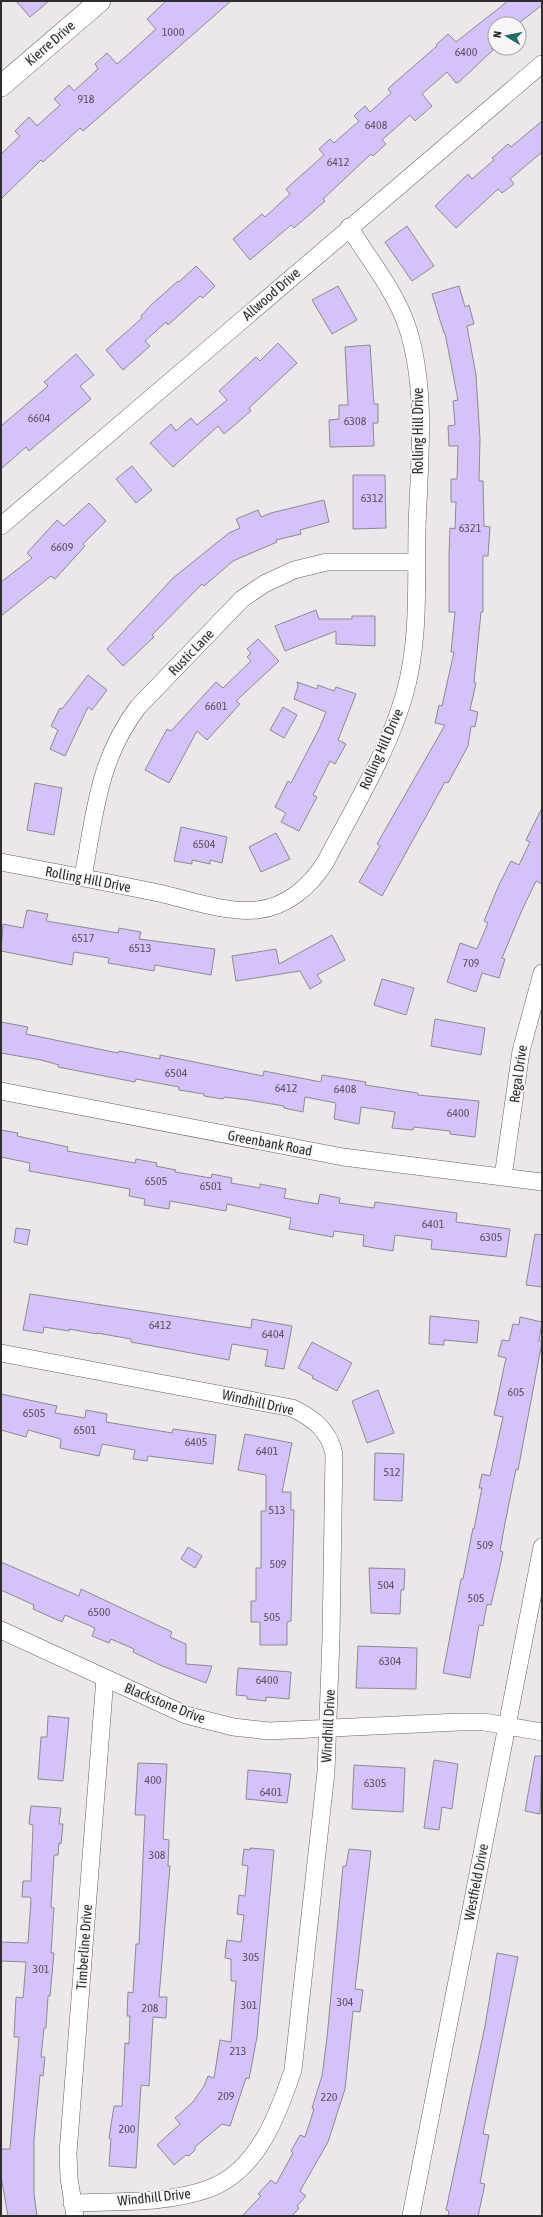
<svg xmlns="http://www.w3.org/2000/svg" width="543" height="2217" font-family="'Asap Condensed',sans-serif">
<rect width="100%" height="100%" fill="#ebe7eb"/>
<!-- building -->
<path fill="#d4c2f9" stroke="#8c8b8f" d="M16,1H49L30,17Z
M166,1H231L83,131L80,128L43,162L41,160L1,199V154L20,136L15,131L29,117L37,126L60,105L54,99L69,85L74,91L98,69L95,64L107,53L117,64L133,50L156,29L147,19Z
M508,1H542V5L519,23L520,25L519,26V24H495V44L491,47L493,50L459,82L456,83L447,72L422,94L432,106L415,121L410,115L382,140L386,144L373,156L371,154L323,199L325,201L294,228L291,225L250,260L233,239L262,214L265,217L290,194L286,189L324,155L319,149L330,139L334,143L359,121L354,116L365,106L370,112L391,93L388,89L391,86L437,46L436,45L448,34L456,42Z
M542,121V152L510,179L514,184L502,193L498,189L456,228L435,206L468,174L472,179L494,160L492,158L508,144L511,147Z
M407,226L434,266L412,281L385,242Z
M196,266L215,286L203,298L200,296L168,325L166,322L145,341L150,346L123,370L106,350L142,318L141,316L151,305L178,281L179,282Z
M338,286L357,320L332,334L312,300Z
M459,286L465,307L469,305L474,324L467,326L476,375L480,439L479,481H483L484,526L490,527L488,556H483V612H481L474,682L476,683L470,710L478,712L475,727L471,726L468,746L448,783L445,782L382,896L359,882L380,846L377,844L445,725L435,723L439,705L442,706L454,652H451L455,612H449V554L450,528L455,529L456,502H451V479H457L458,446H449L448,426L455,425L453,401L458,400L445,333H444L432,294Z
M278,343L297,363L249,408L251,411L224,434L218,426L173,467L150,443L171,424L176,431L191,418L197,425L227,400L219,391L256,357L260,361Z
M370,345L374,404H378V423H373L374,446L330,447L329,420L339,419V405H348L345,347Z
M76,354L94,375L80,386L91,399L29,451L26,447L1,469V426L48,386L44,382Z
M132,466L152,490L136,503L116,479Z
M353,475H385L386,528L353,529Z
M324,500L329,522L300,530L301,534L276,540L277,542L233,561L204,586L202,584L152,635L154,637L123,666L107,649L173,578L229,533L240,528L236,519L258,510L261,517L271,513Z
M89,503L106,521L83,544L85,546L55,579L51,576L1,616V582L32,558L27,553L57,520L64,526Z
M316,610L319,619H352V616H375V646L336,644V631L285,651L275,626Z
M258,639L279,661L236,701L240,704L207,740L197,731L169,783L145,770L167,729L171,731L216,682L223,688L251,661L247,657L251,653L247,649Z
M88,675L107,690L92,710L88,707L65,756L50,749L58,730L51,726L60,708L62,709Z
M297,682L317,689L318,685L334,691L336,687L356,694L338,740L346,744L335,764L330,761L313,795L317,797L299,831L281,822L286,813L275,807L288,781L291,783L319,729L326,712L294,699L298,686Z
M283,707L297,715L284,738L270,730Z
M35,783L62,788L54,835L27,830Z
M542,808V884L536,881L522,910L502,958L505,959L499,978L482,973L476,992L447,982L460,943L477,949L488,923L484,921L498,887L511,861L519,865L530,842L526,840Z
M181,827L227,837L222,863L210,860V864L192,860V864L174,861Z
M276,833L290,859L261,872L249,847Z
M27,910L48,914L46,921L118,933L119,928L141,932L139,939L215,949L211,975L155,965L154,971L108,963L109,958L74,952L72,965L1,951L3,924L23,928Z
M332,935L345,960L317,975L322,982L310,989L300,971L236,981L232,956L276,949L279,964Z
M382,979L414,988L406,1015L374,1005Z
M435,1019L485,1028L481,1055L431,1046Z
M1,1022L28,1027L26,1034L118,1053L119,1051L160,1059V1055L263,1076L264,1071L321,1082L322,1075L366,1082L365,1085L418,1093V1095L479,1101L475,1137L450,1134V1131L414,1127L413,1130L392,1128L395,1112L361,1107L359,1124L334,1119L336,1103L305,1097L303,1112L284,1108V1106L248,1100L224,1097L223,1099L204,1096V1094L179,1090V1087L136,1079L135,1082L58,1067L59,1065L41,1060L1,1053Z
M1,1130L18,1133L17,1136L68,1147L67,1151L135,1163L136,1159L157,1163L156,1166L176,1170L175,1172L211,1178L212,1174L232,1178L231,1183L260,1188V1184L286,1189L284,1198L318,1204L320,1194L340,1198L339,1203L374,1208L375,1202L457,1213L456,1222L510,1229L506,1257L431,1249L432,1240L395,1235L393,1251L363,1246L364,1235L334,1231L333,1237L289,1229L291,1218L227,1204L226,1211L170,1201L169,1209L144,1205L145,1199L129,1196L130,1189L29,1171L30,1163L1,1157Z
M16,1228L30,1230L27,1245L14,1242Z
M535,1234L542,1235V1287L526,1285Z
M30,1294L251,1328L252,1319L292,1326L284,1369L265,1366L268,1350L232,1344L229,1360L131,1342V1339L97,1333V1334L69,1329V1331L44,1327L43,1333L23,1330Z
M430,1316L479,1321L477,1343L444,1340V1345L429,1344Z
M520,1317L542,1322L539,1341L542,1342L518,1470L516,1469L505,1523L500,1551L503,1552L499,1571L491,1605L487,1604L483,1626L479,1625L470,1678L443,1673L461,1579H463L473,1528L474,1529L482,1488H479L482,1474L490,1476L503,1417L494,1415L506,1358L498,1356L502,1340L509,1341L513,1324L519,1325Z
M312,1342L352,1363L337,1391L312,1378L313,1376L298,1368Z
M378,1390L394,1433L367,1443L352,1401Z
M1,1394L57,1406L55,1413L85,1418L86,1410L107,1414L106,1422L172,1433L173,1429L216,1435L213,1464L148,1456L147,1461L133,1459L135,1450L102,1444L99,1456L60,1448L61,1439L28,1430L26,1437L1,1430Z
M245,1434L292,1443L282,1492H291V1510H294L291,1621L287,1622V1645H260V1622H251V1601H256V1568H261V1511H266V1475L238,1470Z
M375,1453L404,1454L402,1501L374,1500Z
M188,1547L202,1556L195,1568L181,1559Z
M1,1562L79,1596L81,1589L172,1632L170,1637L186,1644V1664L212,1666L206,1683L162,1666L133,1652L134,1649L111,1639L109,1643L92,1636L95,1628L65,1615L62,1622L33,1609L34,1605L1,1590Z
M369,1568L405,1569L404,1590H401L400,1614L371,1613Z
M358,1646L417,1648L416,1689L356,1688Z
M238,1668L291,1672L289,1699L266,1697V1701L247,1699V1696L236,1695Z
M48,1716L69,1718L63,1781L38,1779L41,1737H47Z
M535,1756H542L540,1814L525,1811Z
M434,1760L458,1764L452,1809L442,1807L439,1830L424,1828Z
M138,1763L167,1764L163,1839L169,1840L168,1866H170L159,1997H167L166,2018L153,2017L149,2086L141,2085L136,2168L109,2166L111,2139L109,2138L114,2106H122L125,2043L129,2044L130,2016H127L128,1992L133,1993L136,1944H139L145,1815H135Z
M354,1765L405,1768L403,1812L352,1809Z
M248,1770L291,1774L287,1803L246,1799Z
M31,1806L61,1808L59,1824H63L61,1844L59,1843L58,1855H54L51,1907L54,1908L51,1953H54L50,1996H48L46,2028H44L41,2057H45L43,2076L40,2075L34,2140V2194L37,2216H8L1,2176V2149H10L19,2037H14L16,1997L23,1998L26,1962L1,1961V1942L28,1943L31,1900L30,1897H22L23,1881H31L33,1825L29,1824Z
M250,1848L274,1850L257,2037L249,2079L246,2078L230,2126L222,2124L195,2147V2150L189,2156L186,2155L174,2165L157,2145L180,2124L175,2118L193,2102L204,2086L208,2076L214,2078L220,2040L231,2042L236,1981H231V1959L225,1958L227,1940L241,1942L244,1915L237,1914L239,1895L245,1896L248,1866L242,1865L244,1849L250,1850Z
M349,1849L371,1851L355,1989L363,1990L360,2012L353,2011L345,2089L328,2142L300,2191L306,2196L297,2206L299,2208L292,2216H242L261,2196L258,2194L271,2180L276,2184L293,2153L291,2151L300,2135L305,2137L314,2109L312,2108L322,2076L327,2038L343,1866H346Z
M497,1953L518,1957L483,2134L489,2135L480,2183L485,2184L478,2216H448L449,2211L446,2210L485,2026Z"/>
<g fill="none" stroke-linecap="round" stroke-linejoin="round">
<defs>
<path id="minor" d="M1,526L542,64
M1,862C54,872 106,882 159,893C190,900 225,913 257,910C287,907 310,886 325,863C353,809 387,754 404,696C420,642 416,583 417,528C419,462 428,390 407,326C395,291 369,259 349,227
M83,877C95,813 98,760 138,707L242,599L264,584L294,570L327,562H416
M1,1091L343,1157L542,1182
M503,1177L521,1051L542,973
M1,1353L292,1408C313,1418 329,1430 334,1454L331,1638L326,1772L293,2070C278,2115 257,2172 208,2189C167,2204 115,2201 72,2203
M1,1630L186,1715L233,1727L269,1731L459,1722H484L542,1732
M75,2216L69,2178L68,2153L105,1678
M411,2216L542,1547"/>
<path id="tertiary" d="M1,86L100,1"/>
</defs>
<!-- minor casing -->
<use href="#minor" stroke="#646164" stroke-width="18"/>
<!-- tertiary casing -->
<use href="#tertiary" stroke="#646164" stroke-width="22"/>
<!-- minor -->
<use href="#minor" stroke="#fff" stroke-width="17"/>
<!-- tertiary -->
<use href="#tertiary" stroke="#fff" stroke-width="21"/>
</g>
<g text-anchor="middle" stroke-width="3.5" stroke-linejoin="round" paint-order="stroke">
<!-- number labels -->
<g font-size="12" fill="#585262">
<text x="173" y="36">1000</text>
<text x="466" y="56">6400</text>
<text x="86" y="103">918</text>
<text x="376" y="129">6408</text>
<text x="338" y="166">6412</text>
<text x="39" y="422">6604</text>
<text x="355" y="425">6308</text>
<text x="372" y="502">6312</text>
<text x="470" y="532">6321</text>
<text x="62" y="551">6609</text>
<text x="216" y="710">6601</text>
<text x="204" y="848">6504</text>
<text x="83" y="942">6517</text>
<text x="140" y="952">6513</text>
<text x="471" y="967">709</text>
<text x="176" y="1077">6504</text>
<text x="286" y="1092">6412</text>
<text x="345" y="1093">6408</text>
<text x="458" y="1117">6400</text>
<text x="156" y="1185">6505</text>
<text x="211" y="1190">6501</text>
<text x="433" y="1228">6401</text>
<text x="491" y="1241">6305</text>
<text x="160" y="1329">6412</text>
<text x="273" y="1338">6404</text>
<text x="516" y="1396">605</text>
<text x="34" y="1417">6505</text>
<text x="85" y="1434">6501</text>
<text x="196" y="1446">6405</text>
<text x="267" y="1455">6401</text>
<text x="392" y="1476">512</text>
<text x="277" y="1514">513</text>
<text x="485" y="1549">509</text>
<text x="278" y="1568">509</text>
<text x="386" y="1589">504</text>
<text x="476" y="1602">505</text>
<text x="99" y="1616">6500</text>
<text x="272" y="1621">505</text>
<text x="390" y="1665">6304</text>
<text x="267" y="1684">6400</text>
<text x="153" y="1784">400</text>
<text x="375" y="1787">6305</text>
<text x="271" y="1796">6401</text>
<text x="157" y="1859">308</text>
<text x="251" y="1961">305</text>
<text x="41" y="1973">301</text>
<text x="345" y="2006">304</text>
<text x="249" y="2009">301</text>
<text x="150" y="2012">208</text>
<text x="238" y="2055">213</text>
<text x="226" y="2100">209</text>
<text x="329" y="2101">220</text>
<text x="127" y="2133">200</text>
</g>
<!-- street labels -->
<g font-size="14" fill="#2f2d2f" stroke="#f8f5f8">
<text transform="translate(50 43) rotate(-41)" y="5">Kierre Drive</text>
<text transform="translate(271 294) rotate(-41)" y="5">Allwood Drive</text>
<text transform="translate(418 431) rotate(-90)" y="5">Rolling Hill Drive</text>
<text transform="translate(191 652) rotate(-46)" y="5">Rustic Lane</text>
<text transform="translate(381 749) rotate(-66)" y="5">Rolling Hill Drive</text>
<text transform="translate(88 879) rotate(11)" y="5">Rolling Hill Drive</text>
<text transform="translate(518 1074) rotate(-82)" y="5">Regal Drive</text>
<text transform="translate(270 1143) rotate(11)" y="5">Greenbank Road</text>
<text transform="translate(258 1402) rotate(13)" y="5">Windhill Drive</text>
<text transform="translate(165 1703) rotate(22)" y="5">Blackstone Drive</text>
<text transform="translate(328 1726) rotate(-87)" y="5">Windhill Drive</text>
<text transform="translate(476 1882) rotate(-79)" y="5">Westfield Drive</text>
<text transform="translate(84 1947) rotate(-86)" y="5">Timberline Drive</text>
<text transform="translate(154 2197) rotate(-6)" y="5">Windhill Drive</text>
</g>
</g>
<!-- border -->
<rect width="543" height="2217" fill="none" stroke="#2f2d2f" stroke-width="4"/>
<!-- north arrow -->
<g transform="translate(507 36) rotate(280)"><circle r="19" fill="#f8f5f8" stroke="#a8a5a8"/>
<path d="M0-3L7 15L0 10L-7 15Z" fill="#236c66"/>
<text y="-6" font-size="11" font-weight="bold" text-anchor="middle" fill="#2f2d2f">N</text>
</g>
</svg>
